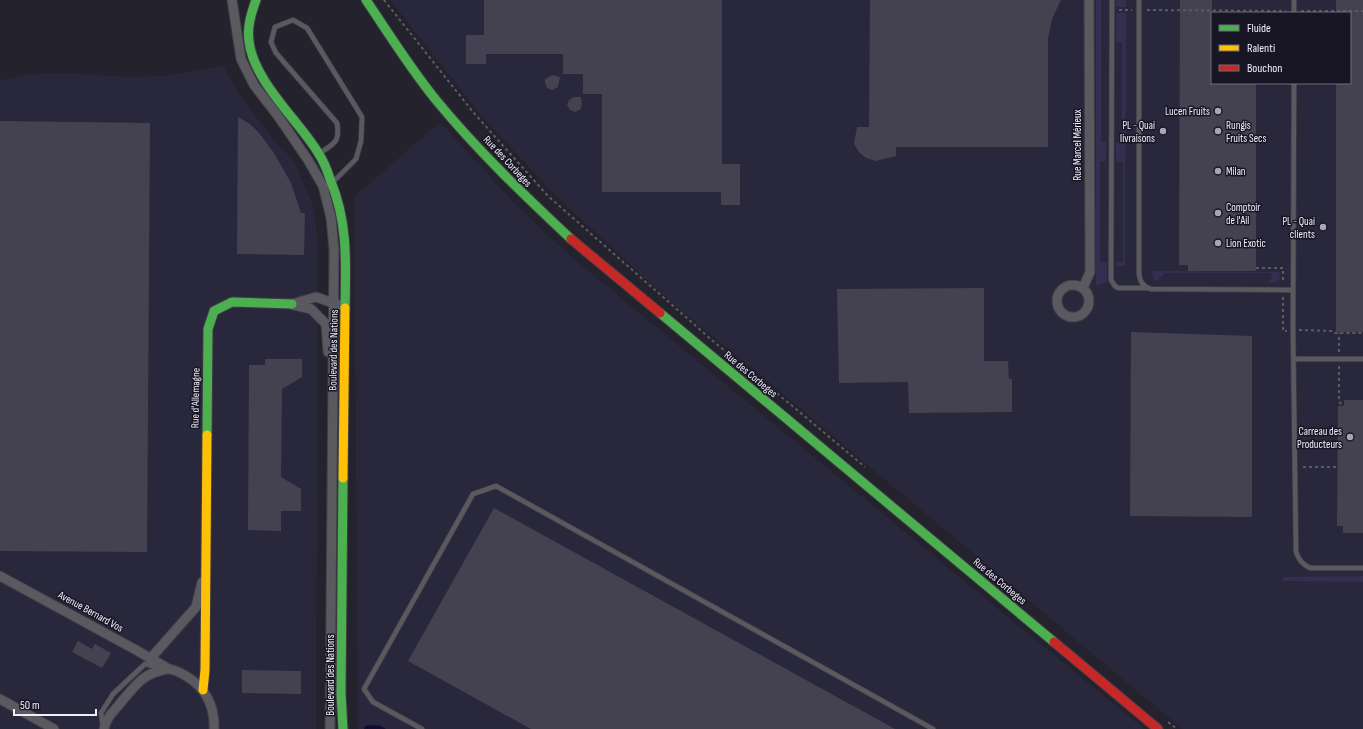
<svg xmlns="http://www.w3.org/2000/svg" width="1363" height="729" font-family="'Sofia Sans Condensed',sans-serif">
<rect width="100%" height="100%" fill="#24222c"/>
<!-- built -->
<path fill="#29273b" fill-rule="evenodd" d="M390,0H1363V729H1182L782,393L673,304L554,194L484,119ZM1212,13H1350V83H1212Z
M223,65L238,93L274,140L294,161L314,208L318,247L316,729H0V80L34,74L67,73L128,77L165,76L202,70Z
M440,122L515,204L569,255L1144,729H358L354,197Z"/>
<!-- green -->
<path fill="#342f50" d="M1096,0H1101V141L1106,142V161H1100V262L1107,263V282L1096,286Z
M1116,0H1126V7H1116Z
M1116,13H1126L1125,266H1116V262H1123V162L1116,161V142L1122,141V42H1116Z
M1152,271L1280,272L1279,280L1273,283L1268,282L1273,277L1271,273H1165L1157,281L1153,279Z
M1363,576V582L1283,581V577Z"/>
<!-- water -->
<path fill="#150a31" d="M373,725L381,726L386,729H364L365,726Z"/>
<!-- building -->
<path fill="#444250" d="M484,0H722V164H740V205H721V192H602V94H583V74H563V54H486V64H466V35H484Z
M870,0H1061L1052,19L1048,39V147H896V156L876,161L866,158L859,152L854,144L857,127H869Z
M1180,0H1212V83H1256V271H1188V265H1179Z
M1336,0H1363V332H1336V83H1350V13H1336Z
M553,75L560,77L558,87L552,90L547,88L545,83V79Z
M574,97H581L582,104L581,109L575,112L570,110L567,105L569,100Z
M238,117L250,124L259,133L274,153L291,183L301,213H305L304,255L237,254Z
M0,121L150,123L147,552L0,551Z
M984,288V361H1008L1009,379H1012V412L909,413L908,382L839,383L837,289Z
M1131,332L1252,336V517L1130,516Z
M265,359H302V377L282,389L281,477L301,489V511H281V531L248,530L249,365H265Z
M1344,400H1363V533H1343V526H1337L1338,406H1344Z
M494,508L895,729H531L408,661Z
M78,641L92,649L95,644L111,653L102,668L72,652Z
M242,670L301,671V694L242,693Z"/>
<g fill="none" stroke-linecap="round" stroke-linejoin="round">
<defs>
<path id="lane" d="M1112,0L1111,280L1115,286L1118,288H1146
M1139,0V274C1140,282 1143,287 1151,289L1293,290
M1294,13V0
M1294,83L1293,330L1296,552C1299,560 1302,564 1310,568H1363
M320,153C335,143 340,142 337,123L276,53L271,42L275,27L293,20L307,28L362,117L361,141L356,159L333,182
M1295,359H1363
M103,726L101,713L113,694L145,664L161,668
M422,729L373,702L364,689L473,494L496,486L933,729"/>
<path id="street" d="M232,0L241,59L254,85L278,116L308,160L323,186L331,218L334,250L330,729
M1057 301a16 16 0 1 1 32 0a16 16 0 1 1-32 0Z
M1083,288L1090,272L1089,0
M292,304L316,297L339,305
M293,305L311,309L326,324L328,352
M0,576L136,650L169,669
M150,659L196,607L202,582
M0,699L54,729
M104,729C108,714 113,713 122,701C131,691 140,678 153,673C158,672 164,669 168,669C174,669 181,673 186,676C205,687 215,706 214,729"/>
<path id="fast" d="M256,0C251,14 247,27 249,41C253,80 297,119 317,151C323,160 327,169 330,179C348,222 346,262 345,308
M366,0C389,34 410,68 436,100C477,150 524,195 571,239
M660,313L1054,642
M207,435L208,329L214,311L232,302L292,304
M343,729L341,694L343,478"/>
<path id="slow" d="M343,478L345,308
M203,690L205,670L207,435"/>
<path id="jam" d="M571,239L660,313
M1054,642L1158,729"/>
</defs>
<!-- lane casing -->
<use href="#lane" stroke="#3f3d45" stroke-width="6"/>
<!-- street casing -->
<use href="#street" stroke="#3f3d45" stroke-width="11"/>
<!-- fast casing -->
<use href="#fast" stroke="#3f3d45" stroke-width="11"/>
<!-- slow casing -->
<use href="#slow" stroke="#3f3d45" stroke-width="11"/>
<!-- jam casing -->
<use href="#jam" stroke="#3f3d45" stroke-width="11"/>
<!-- path -->
<path stroke="#5b5b61" stroke-width="2" stroke-dasharray="3 3" stroke-linecap="butt" d="M384,0L473,112L548,196L713,341L796,409L865,467
M1119,10H1132
M1147,10L1286,11
M1301,11H1363
M1256,268H1283V282
M1283,297V331H1287
M1299,330L1332,331L1335,333H1363
M1339,352V333
M1339,366V402L1344,406
M1303,467H1337
M1168,722L1177,729"/>
<!-- lane -->
<use href="#lane" stroke="#5a5960" stroke-width="4.5"/>
<!-- street -->
<use href="#street" stroke="#5a5960" stroke-width="9"/>
<!-- fast -->
<use href="#fast" stroke="#4caf50" stroke-width="9"/>
<!-- slow -->
<use href="#slow" stroke="#ffc107" stroke-width="9"/>
<!-- jam -->
<use href="#jam" stroke="#c62828" stroke-width="9"/>
</g>
<!-- markers -->
<g fill="#a8a7b1" stroke="#181625" stroke-width="1.5">
<circle cx="1218" cy="111" r="4"/>
<circle cx="1163" cy="131" r="4"/>
<circle cx="1218" cy="131" r="4"/>
<circle cx="1218" cy="171" r="4"/>
<circle cx="1218" cy="213" r="4"/>
<circle cx="1323" cy="227" r="4"/>
<circle cx="1218" cy="243" r="4"/>
<circle cx="1350" cy="437" r="4"/>
</g>
<g text-anchor="middle" stroke-width="3" stroke-linejoin="round" paint-order="stroke">
<!-- poi labels -->
<g font-size="11" fill="#efeef9" stroke="#181625" text-anchor="end">
<text x="1210" y="115">Lucen Fruits</text>
<text x="1155" y="129">PL - Quai<tspan x="1155" dy="13">livraisons</tspan></text>
<text x="1226" y="129" text-anchor="start">Rungis<tspan x="1226" dy="13">Fruits Secs</tspan></text>
<text x="1226" y="175" text-anchor="start">Milan</text>
<text x="1226" y="211" text-anchor="start">Comptoir<tspan x="1226" dy="13">de l'Ail</tspan></text>
<text x="1315" y="225">PL - Quai<tspan x="1315" dy="13">clients</tspan></text>
<text x="1226" y="247" text-anchor="start">Lion Exotic</text>
<text x="1342" y="435">Carreau des<tspan x="1342" dy="13">Producteurs</tspan></text>
</g>
<!-- street labels -->
<g font-size="11" fill="#efeef9" stroke="#181625">
<text transform="translate(1077 145) rotate(-90)" y="4">Rue Marcel Mérieux</text>
<text transform="translate(508 161) rotate(47)" y="4">Rue des Corbeges</text>
<text transform="translate(333 350) rotate(-89)" y="4">Boulevard des Nations</text>
<text transform="translate(751 374) rotate(40)" y="4">Rue des Corbeges</text>
<text transform="translate(195 398) rotate(-89)" y="4">Rue d'Allemagne</text>
<text transform="translate(1000 581) rotate(40)" y="4">Rue des Corbeges</text>
<text transform="translate(91 611) rotate(29)" y="4">Avenue Bernard Vos</text>
<text transform="translate(330 675) rotate(-90)" y="4">Boulevard des Nations</text>
</g>
</g>
<!-- legend -->
<rect x="1211" y="12" width="140" height="72" fill="#181625" stroke="#6e6c7a"/>
<rect x="1219" y="25" width="20" height="6" fill="#4caf50" stroke="#6e6c7a"/>
<text x="1247" y="32" font-size="12" fill="#efeef9">Fluide</text>
<rect x="1219" y="45" width="20" height="6" fill="#ffc107" stroke="#6e6c7a"/>
<text x="1247" y="52" font-size="12" fill="#efeef9">Ralenti</text>
<rect x="1219" y="65" width="20" height="6" fill="#c62828" stroke="#6e6c7a"/>
<text x="1247" y="72" font-size="12" fill="#efeef9">Bouchon</text>
<!-- scale -->
<path d="M14 709v6h82v-6" fill="none" stroke="#efeef9" stroke-width="2"/>
<text x="20" y="709" font-size="12" fill="#efeef9" stroke="#181625" stroke-width="3" paint-order="stroke">50 m</text>
</svg>
